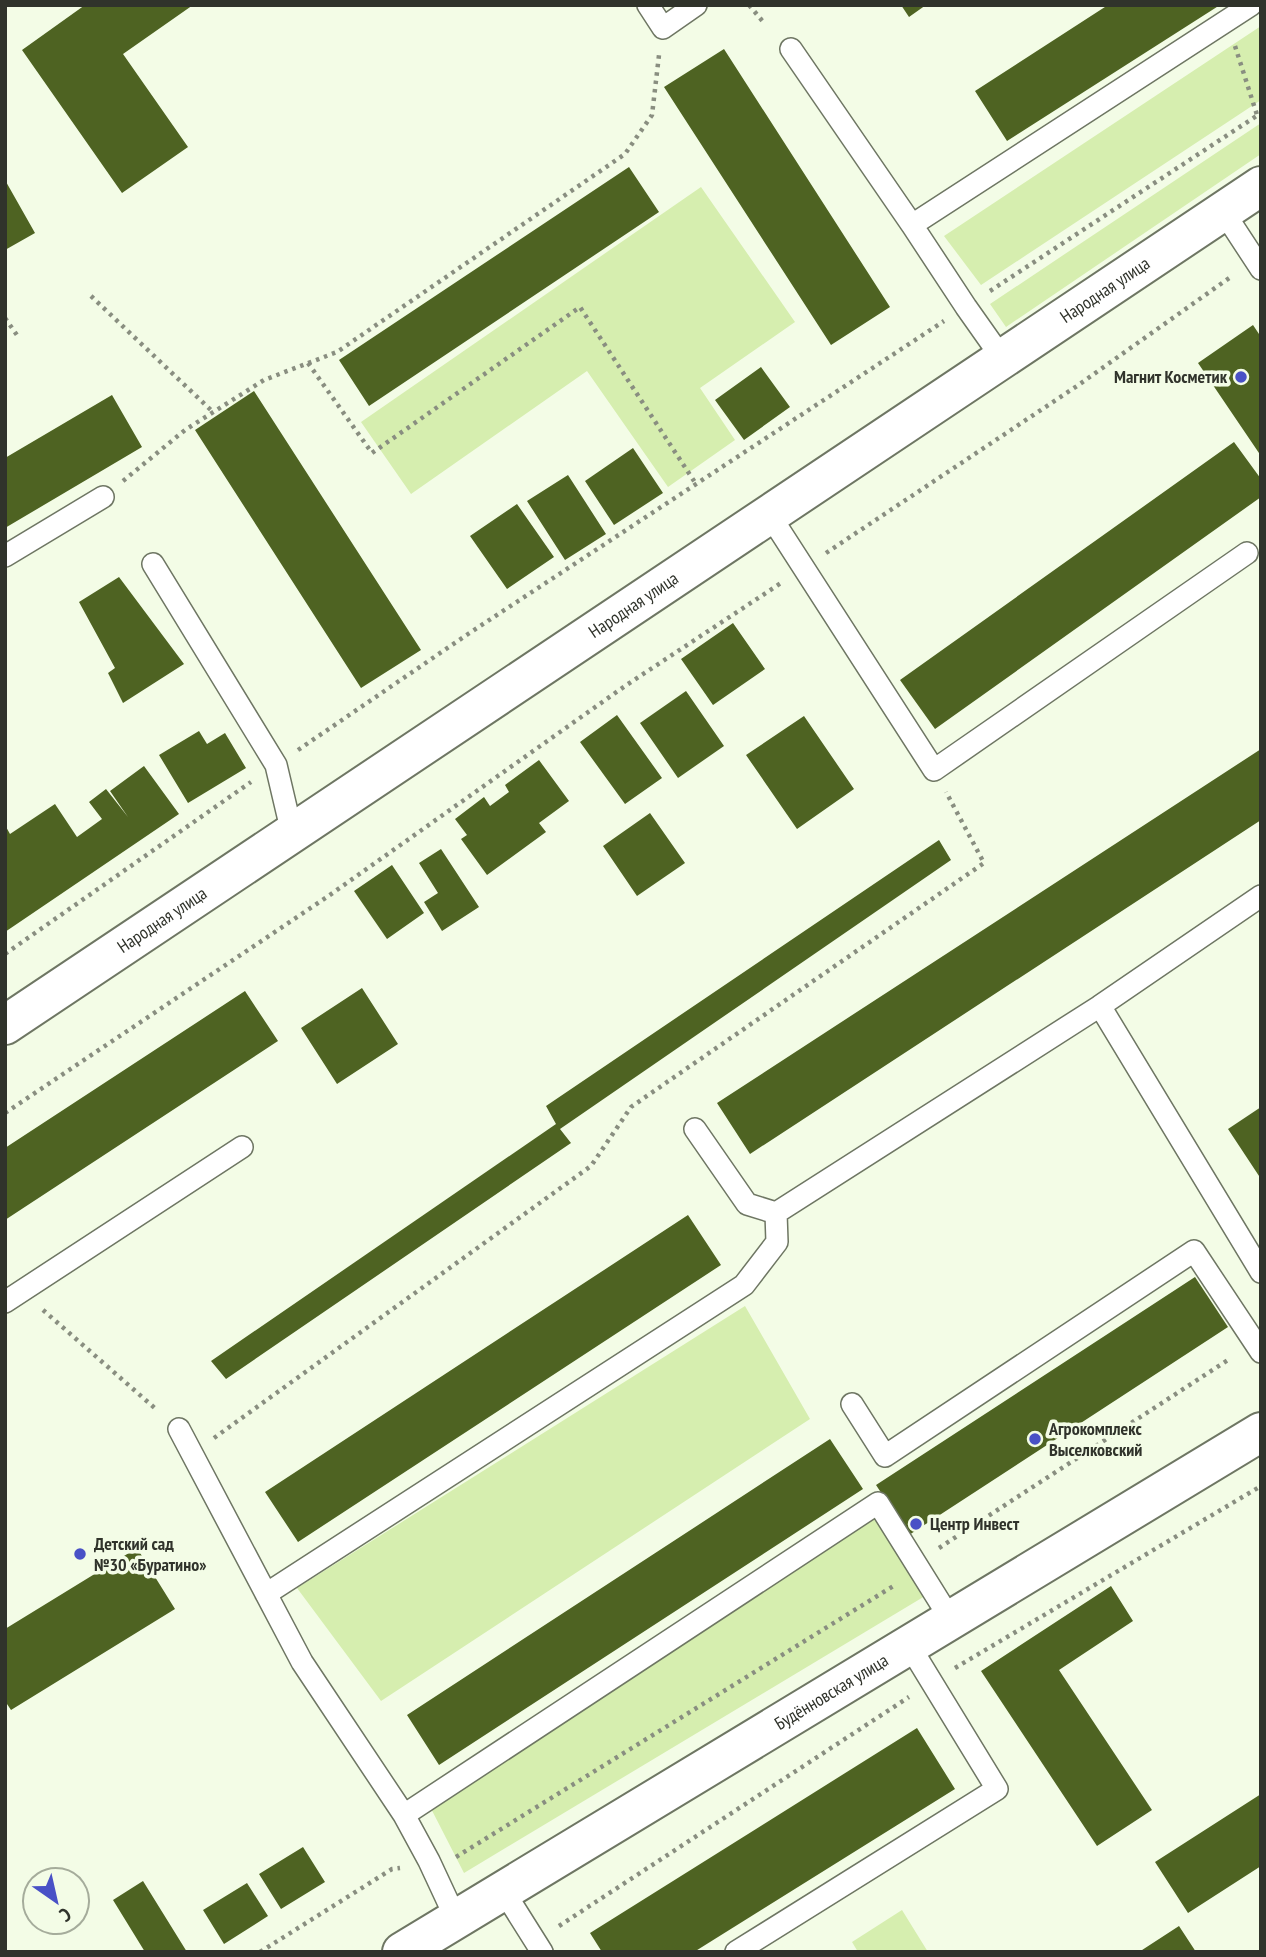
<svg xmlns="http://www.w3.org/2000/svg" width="1266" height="1957" font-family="'PT Sans Narrow',sans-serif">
<rect width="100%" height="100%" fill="#f3fce6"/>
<!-- green -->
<path fill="#d6eeaf" d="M1261,26V100L981,285L944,236Z
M1261,123V154L1006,327L990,304Z
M701,187L795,322L700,388L735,440L668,487L587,371L411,494L361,422Z
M745,1306L810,1419L381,1701L297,1588Z
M869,1507L925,1596L464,1873L422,1791Z
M902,1910L928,1952H858L852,1942Z"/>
<!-- building -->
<path fill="#4e6322" d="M85,5H193L123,54L188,147L122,193L22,50Z
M901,5H926L909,17Z
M1108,5H1220L1007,141L975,91Z
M724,49L890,307L831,345L664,87Z
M629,167L659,212L369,406L339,360Z
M5,180L35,233L5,250Z
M1253,325L1261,337V456L1198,363Z
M761,367L790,407L744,440L715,400Z
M254,391L421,650L361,688L195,430Z
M112,395L142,447L5,528V458Z
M1234,442L1261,479V497L935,729L900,680Z
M633,448L663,493L614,525L585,481Z
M568,475L606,534L565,560L527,501Z
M517,504L554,557L507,589L470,536Z
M119,577L184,664L123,703L108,673L115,668L79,602Z
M733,623L765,669L713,705L681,659Z
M686,691L724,746L678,778L640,723Z
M617,715L662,778L625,804L580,742Z
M804,716L854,789L797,829L746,755Z
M199,731L207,744L225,733L246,768L188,803L159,755Z
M1261,749V820L750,1154L717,1103Z
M539,760L569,801L539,823L546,832L487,875L461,839L467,835L455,819L484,797L490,806L509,792L505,785Z
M144,766L179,814L5,932V825L10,834L55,804L77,837L102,819L89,802L106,789L128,817L110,791Z
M650,813L685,863L637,896L603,846Z
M939,840L951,860L560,1129L571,1143L226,1379L211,1361L556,1124L546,1106Z
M441,849L479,907L442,931L424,902L438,893L419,863Z
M392,865L424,913L387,939L354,891Z
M362,988L398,1044L337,1084L301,1028Z
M245,991L278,1041L5,1220V1148Z
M1261,1107V1179L1228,1129Z
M688,1215L721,1265L298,1542L265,1492Z
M1195,1277L1228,1327L909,1535L876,1485Z
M830,1439L863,1489L439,1765L407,1715Z
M137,1548L175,1609L11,1710L5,1701V1629Z
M1111,1586L1133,1621L1059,1670L1152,1810L1097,1846L981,1671Z
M917,1728L955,1789L694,1952H602L590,1933Z
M1261,1794V1866L1188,1913L1155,1862Z
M303,1847L325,1882L281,1909L259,1874Z
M143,1881L187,1952H145L113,1900Z
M247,1883L268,1916L224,1944L203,1910Z
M1179,1926L1196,1952H1139Z"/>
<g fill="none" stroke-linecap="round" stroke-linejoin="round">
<defs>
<path id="service" d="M648,5L663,28L696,5
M791,49L912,225
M1223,211L1261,269
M1002,358L966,307L912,225L1251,5
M769,514L934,770L1247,553
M5,556L103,497
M153,564L276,765L292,833
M1100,1006L1261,896
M695,1129L747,1204L776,1213
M5,1302L242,1147
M852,1404L885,1456L1194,1251L1261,1352
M179,1429L302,1662L404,1815L429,1861L456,1919
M266,1594L744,1285L777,1242L776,1213L1100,1006L1261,1272
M404,1815L878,1503L951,1620
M503,1890L542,1952
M736,1952L997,1789L909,1645"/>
<g id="minor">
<path id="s1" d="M5,1025L1261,186"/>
</g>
<g id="tertiary">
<path id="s2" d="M402,1952L1261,1432"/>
</g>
</defs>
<!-- service casing -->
<use href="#service" stroke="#6e7663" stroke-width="24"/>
<!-- minor casing -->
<use href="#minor" stroke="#6e7663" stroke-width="42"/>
<!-- tertiary casing -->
<use href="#tertiary" stroke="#6e7663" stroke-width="42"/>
<!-- path -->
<path stroke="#898e80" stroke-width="4.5" stroke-dasharray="3.5 5" stroke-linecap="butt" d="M749,5L765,24
M1235,46L1257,115
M990,291L1261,113
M91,296L213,412
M5,318L19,338
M308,363L372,453L580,307L696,484
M123,481L185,430L264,380L337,352L625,154L652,115L659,55
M826,553L1077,386L1232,276
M298,750L468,634L944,321
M5,954L251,782
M5,1113L327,897L625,686L781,583
M43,1310L157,1410
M214,1438L591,1166L631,1107L984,863L946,792
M939,1548L1231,1358
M955,1668L1261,1486
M456,1857L895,1585
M559,1926L909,1697
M260,1952L392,1869L400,1868"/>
<!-- service -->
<use href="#service" stroke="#fff" stroke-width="21"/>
<!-- minor -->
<use href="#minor" stroke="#fff" stroke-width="38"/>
<!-- tertiary -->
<use href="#tertiary" stroke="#fff" stroke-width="38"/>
</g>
<!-- markers -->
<g fill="#4951c6" stroke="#f3fce6" stroke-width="2.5">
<circle cx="1241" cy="377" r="7"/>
<circle cx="1035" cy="1439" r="7"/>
<circle cx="916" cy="1524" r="7"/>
<circle cx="80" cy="1554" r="7"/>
</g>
<g text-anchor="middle" stroke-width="7" stroke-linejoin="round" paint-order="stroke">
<!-- street labels -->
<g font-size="18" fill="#30332b" stroke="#f3fce6">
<text dy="6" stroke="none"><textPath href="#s1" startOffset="1323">Народная улица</textPath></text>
<text dy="6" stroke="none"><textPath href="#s1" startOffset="756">Народная улица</textPath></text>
<text dy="6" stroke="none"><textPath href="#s1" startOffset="189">Народная улица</textPath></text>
<text dy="6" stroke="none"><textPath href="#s2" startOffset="502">Будённовская улица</textPath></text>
</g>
<!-- poi labels -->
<g font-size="18" font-weight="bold" fill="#30332b" stroke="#f3fce6" text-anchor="start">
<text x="1227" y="383" text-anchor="end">Магнит Косметик</text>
<text x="1049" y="1435">Агрокомплекс<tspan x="1049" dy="21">Выселковский</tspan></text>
<text x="930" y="1530">Центр Инвест</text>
<text x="94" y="1550">Детский сад<tspan x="94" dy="21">№30 «Буратино»</tspan></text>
</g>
</g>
<!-- border -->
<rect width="1266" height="1957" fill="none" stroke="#30332b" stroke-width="14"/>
<!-- north arrow -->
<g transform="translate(56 1901) rotate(146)"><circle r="33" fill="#f3fce6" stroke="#a5ac9b" stroke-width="2"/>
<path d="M0-5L12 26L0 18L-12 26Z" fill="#4951c6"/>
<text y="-10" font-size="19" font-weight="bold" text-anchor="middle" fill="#30332b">С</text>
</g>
</svg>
